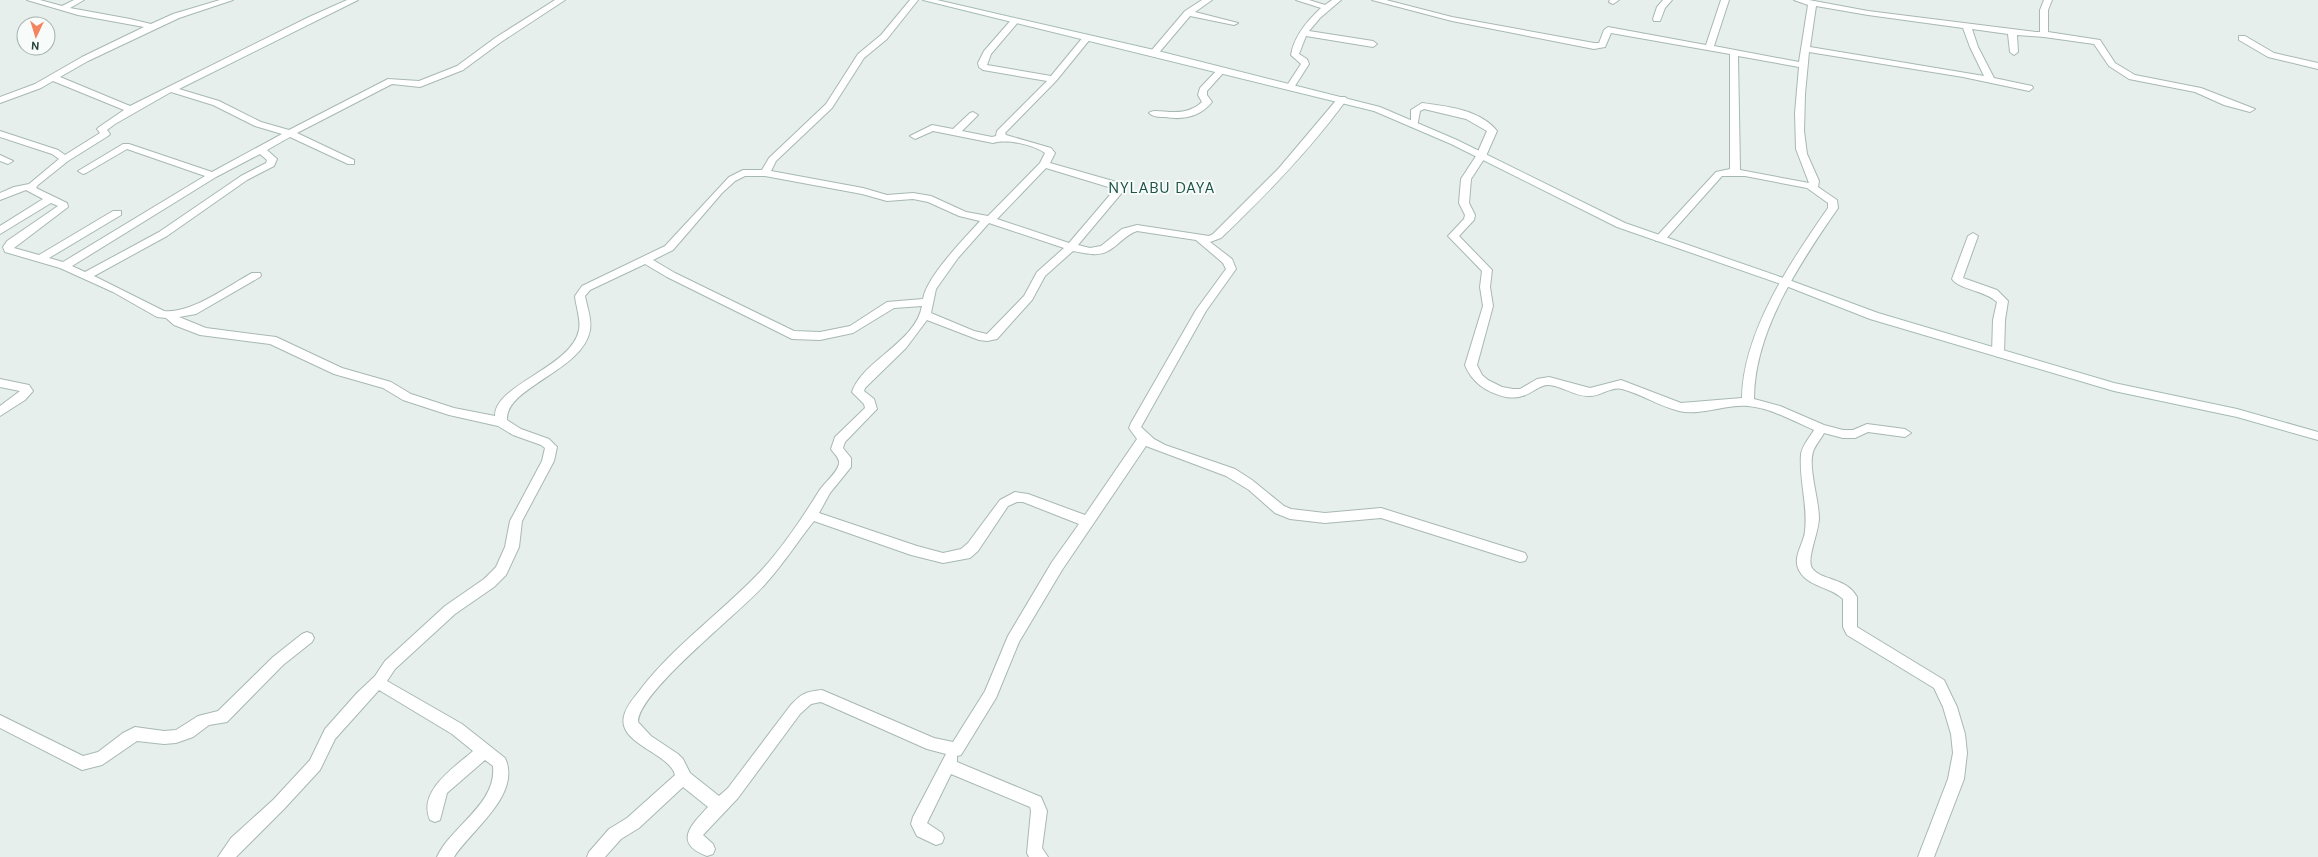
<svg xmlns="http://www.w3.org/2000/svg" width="2318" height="857" font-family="'DM Sans',sans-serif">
<rect width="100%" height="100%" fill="#e6efeb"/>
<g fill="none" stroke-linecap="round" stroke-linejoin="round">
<defs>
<path id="street" d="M27,0H40L62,6L74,0H84L70,8L130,19L151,24L173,14L220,0H233L179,18L88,61L60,77L130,106L309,17L347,0H358L179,89L219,101L261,122L289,130L388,79L419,81L457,66L495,38L555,0H565L501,42L463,70L420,87L392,84L297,133L354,160V164H348L290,137L267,150L277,159L274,166L247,180L167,236L94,276L164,311C191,314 228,286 252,273H260L261,275L260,277L196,314L179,317L206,328L276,337L342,368L391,382L411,394L454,408L495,416C494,385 572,367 579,330C581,319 576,307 575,296L582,286L665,246L729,177L743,170H762L769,158L826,104L858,54L881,35L910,0H918L887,39L864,58L832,108L776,161L771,171L863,188L887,195L913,193L931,196L966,212L988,216L1040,163L1045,153C1032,144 1007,139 993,143L933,131L915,139L910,136L932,125L953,129L970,113L973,112L978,115L962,131L992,137L996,136L997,131L1047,81L983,70L979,67L978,63L984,51L1012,19H1015L1019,21L991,54L987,65L1051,76L1084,36L1091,38L1056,81L1005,133L1006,135L1051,148L1055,153L1050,163L1120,183L1125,189L1078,245L1090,248L1101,246L1122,229L1137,225L1209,236L1213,234L1279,168L1339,97H1345L1347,99C1310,150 1266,195 1221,238L1210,242L1232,259L1236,269L1206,311L1141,427L1154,439L1165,445L1235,469L1252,480L1284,506L1291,509L1325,513L1381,508L1525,553L1527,557L1525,561L1520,562L1381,518L1325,523L1290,519L1275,513L1249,490L1226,476L1146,446L1062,570L1019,642L996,698L961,755L957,756V762L1041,797L1047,811L1042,848L1048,857H1029L1027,853L1031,811L1030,807L951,774L927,823L942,833L944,838L942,843L936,845L917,836L911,824L913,817L946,754L927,749L821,702L811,704L800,714L738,798L703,835L713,844L715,849L713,854L707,856C672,843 692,824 708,807L683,787L639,828L621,839L605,857H587L589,852L609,829L627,818L675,775C670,753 617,744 624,716C626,706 634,698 640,690C673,647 718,615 756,576C778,554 803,517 819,491C824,483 837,473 839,464C840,458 834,454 831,449L835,437L865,408L864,404L852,392C862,361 916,342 922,306L894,308L853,333L820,340L792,339L667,277L645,264L590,290L585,296C587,307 592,319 590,330C583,371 505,387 507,420L521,429L549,439L557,447L554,461L522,521L519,547L506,575L494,587L455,614L395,669L387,681L462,724L505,758C522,795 471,830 454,857H437C451,826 497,804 493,766L485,760L447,793L440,820L435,822L430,820C417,791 455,767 473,751L452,734L379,690L335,739L320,770L284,809L236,857H218L231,838L274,799L310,760L325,729L357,693L375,676L385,661L445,606L484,579L496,567L505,547L510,521L542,461L545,448L541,445L513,435L498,426L449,415L403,400L383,388L334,374L270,344L200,335L174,325L166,318L157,317L113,292L60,268L5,252L3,247L7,241L58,206L51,203L0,234V226L43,199L26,190L0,200V193L14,187L29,184L59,159L52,154L0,137V131L58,150L65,155L100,133L97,129L99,127L124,110L53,81L41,88L0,103V97L35,84L82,57L144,27L78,15ZM171,92L213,105L255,126L282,134L212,172L129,144H123L78,171L83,174L86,173L127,149L205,176L63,262L49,258L121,215V211H113L39,255L14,248L68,207L67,203L36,188L38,185L68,161L108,136L110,134L107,130L115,124ZM260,154L267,160L266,163L241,176L159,232L85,272L72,266L216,177ZM1046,168L1115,189L1069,243L997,219ZM745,176H765L862,194L887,201L913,199L928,202L959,216L980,221C964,239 927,276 923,299L887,302L850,326L820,332L794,331L675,273L653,260L673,250L722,193L735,181ZM989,223L1064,248L1037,272L1024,296L987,334L974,331L931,313L936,289L958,258ZM1137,231L1196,240L1223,263L1226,269L1196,310L1131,423L1129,428L1137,439L1085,515L1028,494L1015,492L1000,500L968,543L961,549L943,553L917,546L819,513L830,493L851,467V458L843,448L845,442L877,409L874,399L864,391L865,388L906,348L927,320L979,340L987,341L997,339L1032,300L1045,276L1073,251C1084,253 1098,257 1108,251C1119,245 1125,235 1137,231ZM1017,502H1023L1079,524L1052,562L1008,636L985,691L953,742L934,738L822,690C805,692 802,693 790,706L728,788L719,796L690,773L683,759L678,754L651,736L638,722C638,691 744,610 767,582C784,563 798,541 814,521L911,555L943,563L970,558L978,551L1008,506Z
M1202,0H1212L1195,12L1238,23L1234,25L1190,16L1157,55H1151V51L1185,11Z
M1296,0H1309L1325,5L1332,0H1341L1320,18L1309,31L1373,41L1377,44L1373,47L1306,36L1299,54L1307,59L1309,64L1293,89H1287L1286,87L1301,64L1291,55C1294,36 1307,21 1321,8Z
M1372,0H1386L1452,17L1594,43H1599L1604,30L1608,27L1706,45L1721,0H1729L1714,46L1799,62L1808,5L1794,0H1809L1868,11L2036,32H2040V10L2044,0H2052L2048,10V32L2100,40L2115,63L2135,75L2201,88L2255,109L2250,112L2224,105L2195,92L2129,79L2109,66L2094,44L2044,37L2017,35L2018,52L2014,55L2010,52L2008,34L1972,29L1978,47L1994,78L2032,86L2033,88L2029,91L1963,77L1809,52L1805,94L1804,131L1807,154L1819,181L1818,187L1837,200L1838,208C1800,263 1754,331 1754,399L1780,406L1824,425L1843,430H1853L1867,424L1905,429L1911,433L1905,437L1868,432L1855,438H1843L1824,433C1821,439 1815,445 1813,452C1808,468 1819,500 1819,518C1819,532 1806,559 1812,568C1821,581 1846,577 1857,597V627L1944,680L1957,707L1965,734L1967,753L1964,779L1934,857H1918L1948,779L1953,753L1951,734L1943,707L1934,688L1847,635L1843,627V599C1831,587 1809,587 1800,572C1791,558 1804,544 1805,531C1808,505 1799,480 1801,454C1802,446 1810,437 1814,430C1793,421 1771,408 1748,406C1726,404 1701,416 1679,411C1659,406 1641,394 1622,389C1612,386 1600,396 1590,396C1575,397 1563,386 1549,385C1536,384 1529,401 1506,397C1488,393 1472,383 1465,365L1483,306L1480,287L1482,271L1448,236L1464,219L1465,215L1459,203L1461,179L1476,156L1487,131L1466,119L1424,109L1420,111L1417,127H1411V110L1422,103C1446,106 1481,110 1497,131L1486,156L1471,179L1469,203L1475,215L1474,220L1459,236L1492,270L1490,287L1493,306L1477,365L1482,375L1488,380L1502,387L1513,389H1520L1537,379L1549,377L1590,388L1621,380L1681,403L1742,398C1743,332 1791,261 1828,208V203L1807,188L1745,176H1722L1664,241H1656L1655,239L1656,237L1716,172L1730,169V54L1611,33L1605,47L1594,49L1452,21ZM1816,6L1868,15L1963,28L1970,47L1984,76L1810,47ZM1738,56L1799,67L1795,113L1796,149L1809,183L1740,170Z
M1610,0H1619L1613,4L1609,2Z
M1663,0H1672L1665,8L1660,21H1654L1653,19L1657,7Z
M2239,36H2245L2274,53L2318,63V69L2268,57L2239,40Z
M1221,68L1225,71L1207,91V95L1212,102C1200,117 1182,120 1165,117C1159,117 1153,117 1149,113C1156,106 1182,121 1202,102L1198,95L1200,88L1218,69Z
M0,155L13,161L8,164L0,161Z
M1973,233L1978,236L1963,278L1997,290L2008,301L2005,320L2004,353L1998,357L1992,353L1993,320L1997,302C1984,290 1960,290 1952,279L1968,236Z
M0,379L29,385L33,391L25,400L0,416V406L20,391L0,387Z
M307,632L312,634L314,638L312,642L283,665L227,722L209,725L193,737L176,743L164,744L137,741L102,765L82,770L0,728V715L83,756L98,752L123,733L135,727L164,731L176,730L198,716L218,711L273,657L302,634Z"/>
<path id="secondary" d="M923,0H937L1154,50L1380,107L1457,140L1625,223L1789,280L1878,313L2114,383L2237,409L2318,432V440L2237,417L2114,391L1870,319L1781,284L1617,227L1451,144L1374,111Z"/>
</defs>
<!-- street casing -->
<use href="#street" stroke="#a8b8b2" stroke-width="2"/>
<!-- secondary casing -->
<use href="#secondary" stroke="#a4bbb3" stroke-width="2"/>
<!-- street -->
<use href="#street" fill="#fff" fill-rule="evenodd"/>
<!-- secondary -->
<use href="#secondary" fill="#fff" fill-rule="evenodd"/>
</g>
<g text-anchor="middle" stroke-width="4" stroke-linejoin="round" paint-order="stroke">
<!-- quarter labels -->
<g font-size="15" letter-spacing="1" fill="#1f5548" stroke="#f7fbf9">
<text x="1162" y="193">NYLABU DAYA</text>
</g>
</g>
<!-- north arrow -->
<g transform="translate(36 36) rotate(184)"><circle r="19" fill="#f7fbf9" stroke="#a3b1ad"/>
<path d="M0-3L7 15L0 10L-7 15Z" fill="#f4845f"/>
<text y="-6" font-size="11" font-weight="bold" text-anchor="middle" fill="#24423a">N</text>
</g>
</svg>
